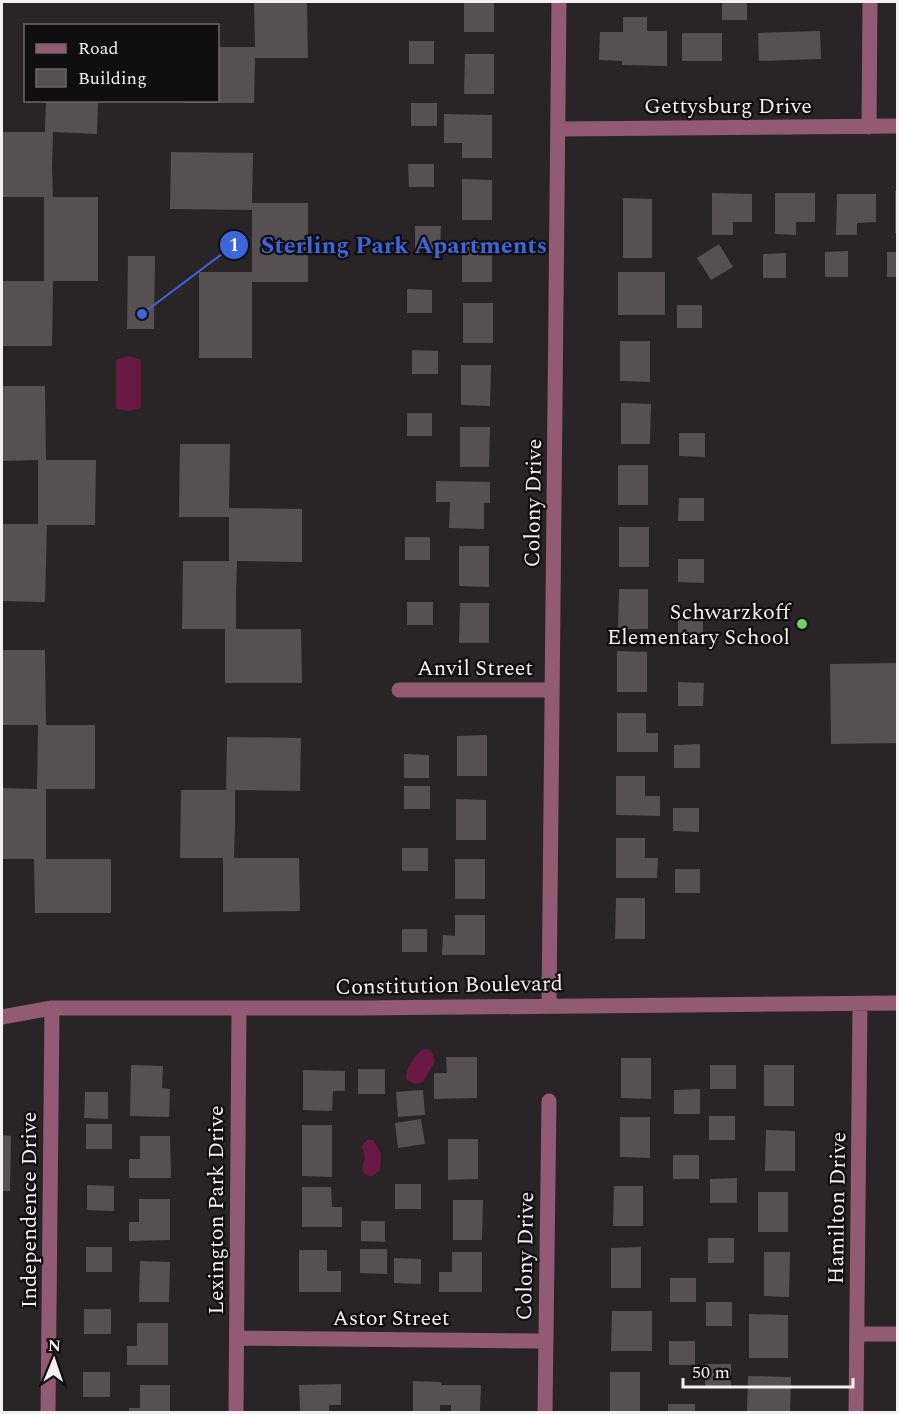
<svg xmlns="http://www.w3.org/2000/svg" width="899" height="1414" font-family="Spectral,serif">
<rect width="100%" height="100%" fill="#292426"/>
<!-- water -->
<path fill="#6a1945" d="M129,356L141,360V408L128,411L116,408V360Z
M424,1049L431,1050L435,1061L423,1082C416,1085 412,1084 406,1079C406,1069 415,1053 424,1049Z
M367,1140H373L381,1153L380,1170L373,1176C361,1177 361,1166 365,1158L362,1146Z"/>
<!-- building -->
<path fill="#565052" d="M254,2H307L308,58H255L254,103H184V100H218V47H255Z
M464,2H494V32H464Z
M722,2H747V20H722Z
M623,17H647V31H667V66L622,65V61L599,60L600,32H623Z
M820,31L821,59L759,61L758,33Z
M682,33H722V61H682Z
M409,41H434V64H409Z
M465,54H494V94H464Z
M46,100H98L97,134L53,132L52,167L53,197H98V281H53L52,346H2V281H44V197H2V132H45Z
M411,103H437V126H411Z
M444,114L492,115V158H462V143H444Z
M171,152L253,153L252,203H308V282H252V358H199V272H252V210L170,209Z
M408,164H434V187H409Z
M462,179L492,180V220H462Z
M895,191H898V233H895Z
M712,193L752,194V222H733V235H712Z
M775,193H815V222H796V235L775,234Z
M837,194H876V222L857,223V235H836Z
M623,198L652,199V258H623Z
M415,226H441L440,249H415Z
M462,241H492V282H462Z
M719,244L733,267L711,280L697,258Z
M848,251V277H825V252Z
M887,252H898V277H887Z
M786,253V278H763V254Z
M128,256H155L154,329H127Z
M618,272H665V315H618Z
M407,289L432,290V313H407Z
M463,303H493V343H463Z
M677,305H702V328H677Z
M620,341H650V382L620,381Z
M412,350L438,351V374H412Z
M461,365H491L490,406L461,405Z
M2,386H45L46,460H96L95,525H47L45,602L2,601V524H38V460L2,461Z
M621,403L651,404L650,444H621Z
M407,413H432V436H407Z
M460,427H490L489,467H460Z
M679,433H705V457L679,456Z
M180,444H230L229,508L302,509V562L237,561L236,595V629H301L302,683H225V629H182L183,561H229V517H179Z
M618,465H648V505H618Z
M436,481L490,482V503H484V529L449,528L450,502H436Z
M679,498H704V521H678Z
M619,527H649V567H619Z
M405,537H430V560H405Z
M459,546H489V587L459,586Z
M678,559H704V583L678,582Z
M619,589H648V629H618Z
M407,602H433V625H407Z
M460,603H489V643H459Z
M678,620H703V644H678Z
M2,650H45L46,725H95V789H46V859H111V913H35L34,859H2V788L37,789L38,725H2Z
M617,651L647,652V692H617Z
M898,663V743L831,744L830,664Z
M678,682L704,683L703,706H678Z
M617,713H646V733H658V752H617Z
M487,735V776H457V736Z
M227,737L301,738L300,791L235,790V824L234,858H299L300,911L223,912V858H180L181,790H226Z
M700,744V768H674V745Z
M404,754L429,755V778H404Z
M616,776H645V796H660V816L616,815Z
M404,786H430V809H404Z
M456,799L486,800V840H456Z
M673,808H699V832L673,831Z
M616,838H645V858H658L657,878H616Z
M402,848H428V871H402Z
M455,859H485V899H455Z
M675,869H700V893H675Z
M616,898H645V939H615Z
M455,915H485V955H442L443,935L455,936Z
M402,929H427V952H402Z
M446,1057H477V1098L434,1099V1073H447Z
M621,1058H651V1099L621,1098Z
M131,1065L163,1066L162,1088L170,1089L169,1117L130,1116Z
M710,1065H736V1089H710Z
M764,1065H794V1106H764Z
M358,1069H385V1094H358Z
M303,1070L345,1071V1091H333L332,1111L303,1110Z
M700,1089V1114H674V1090Z
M423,1090L425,1115L398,1117L396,1092Z
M85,1092H108V1119L84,1118Z
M709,1116H735V1140H709Z
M620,1117H650V1158L620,1157Z
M421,1119L425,1144L398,1148L395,1123Z
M86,1124H112V1149H86Z
M302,1125H332V1177L302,1176Z
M766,1130L795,1131V1171H765Z
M2,1135L11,1136L10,1191H2Z
M140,1136H170L171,1178H129V1159H140Z
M448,1139H478V1179L448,1180Z
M673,1155H699V1179H673Z
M737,1178V1203H710V1179Z
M395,1184H421V1209H395Z
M87,1185L114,1186V1211L87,1210Z
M614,1186H643V1226H613Z
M302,1187H331L332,1207H342V1227H302Z
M758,1192H788V1232H758Z
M139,1199H170V1240L129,1241V1222H139Z
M453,1200H483L482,1240H453Z
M361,1221H385V1242L361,1241Z
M708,1238H734V1263H708Z
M86,1247H112V1272H86Z
M641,1247V1288H611V1248Z
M360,1249H387V1274L360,1273Z
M299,1250H327V1271H341V1292H299Z
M452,1252H482V1292H439V1272H452Z
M764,1252H790L789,1297L764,1296Z
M394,1258L421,1259V1284L394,1283Z
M140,1261L170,1262L169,1302H139Z
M670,1278H696V1302H670Z
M706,1302H732V1326H706Z
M84,1309H111V1334H84Z
M612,1311H652V1351H611Z
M749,1314L788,1315V1358H749Z
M137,1323H168V1365H127V1346H137Z
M669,1341H695V1365H669Z
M705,1364H731V1388H705Z
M83,1372H110V1397H83Z
M610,1372H640V1412H610Z
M748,1376L791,1377L790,1412H747Z
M413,1381L441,1382V1385H481L480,1412H451V1405H440V1411H413Z
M341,1384V1405H329V1412H300L299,1385Z
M140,1385H170V1412H129V1408H140Z
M668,1404H695V1412H668Z"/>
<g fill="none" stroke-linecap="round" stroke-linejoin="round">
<!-- minor -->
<path stroke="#935a74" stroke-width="15" d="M869,127L870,2
M558,129L898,126
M399,690H552
M549,1006L559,2
M2,1017L52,1008H362L898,1003
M857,1334H898
M237,1338L545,1341
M48,1412L52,1008
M236,1412L239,1008
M545,1412L549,1101
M856,1412L860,1004"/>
</g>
<!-- markers -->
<circle fill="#6ed360" stroke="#100e0f" stroke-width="2" cx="802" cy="624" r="6"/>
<g text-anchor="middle" stroke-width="4.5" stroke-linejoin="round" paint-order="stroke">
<!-- street labels -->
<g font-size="22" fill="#f4f0f2" stroke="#100e0f">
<text x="728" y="113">Gettysburg Drive</text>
<text transform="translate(532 503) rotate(-89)" y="8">Colony Drive</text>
<text x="475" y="675">Anvil Street</text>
<text transform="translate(449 984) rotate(-1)" y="8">Constitution Boulevard</text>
<text transform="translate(836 1208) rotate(-89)" y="8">Hamilton Drive</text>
<text transform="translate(28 1210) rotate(-90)" y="8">Independence Drive</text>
<text transform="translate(215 1210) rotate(-90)" y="8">Lexington Park Drive</text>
<text transform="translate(524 1256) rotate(-89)" y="8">Colony Drive</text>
<text x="391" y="1325">Astor Street</text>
</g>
<!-- poi labels -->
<g font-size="22" fill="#f4f0f2" stroke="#100e0f" text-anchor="end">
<text x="790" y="619">Schwarzkoff<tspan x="790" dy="25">Elementary School</tspan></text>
</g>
</g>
<!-- callouts -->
<path fill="none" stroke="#3d66dc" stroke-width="2" d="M142 314L234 245"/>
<g fill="#3d66dc" stroke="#100e0f" stroke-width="2">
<circle cx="142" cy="314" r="6"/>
<circle cx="234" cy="245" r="15"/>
</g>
<g font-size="18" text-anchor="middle" font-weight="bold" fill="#fff">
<text x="234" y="251">1</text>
</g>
<g font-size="24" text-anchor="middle" font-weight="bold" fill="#3d66dc" stroke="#100e0f" stroke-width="4.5" stroke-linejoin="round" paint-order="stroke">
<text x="404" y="253">Sterling Park Apartments</text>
</g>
<!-- border -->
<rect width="899" height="1414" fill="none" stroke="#f4f0f2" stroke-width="6"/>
<!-- legend -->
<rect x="24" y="24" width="195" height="78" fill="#100e0f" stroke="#6b686a" stroke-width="1.5"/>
<rect x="36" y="44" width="30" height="9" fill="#935a74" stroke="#6b686a" stroke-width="1.5"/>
<text x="78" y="54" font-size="18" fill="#f4f0f2">Road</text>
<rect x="36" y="69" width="30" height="18" fill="#565052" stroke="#6b686a" stroke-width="1.5"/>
<text x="78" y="84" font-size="18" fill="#f4f0f2">Building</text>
<!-- north arrow -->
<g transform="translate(54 1360) rotate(2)" stroke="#100e0f" stroke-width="4.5" paint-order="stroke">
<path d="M0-4.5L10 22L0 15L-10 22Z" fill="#f4f0f2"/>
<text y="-9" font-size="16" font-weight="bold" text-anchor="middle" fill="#f4f0f2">N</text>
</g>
<!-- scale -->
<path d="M683 1378v9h170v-9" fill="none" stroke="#f4f0f2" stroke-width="3"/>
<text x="692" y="1378" font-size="18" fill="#f4f0f2" stroke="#100e0f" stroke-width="4.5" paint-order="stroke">50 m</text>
</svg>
